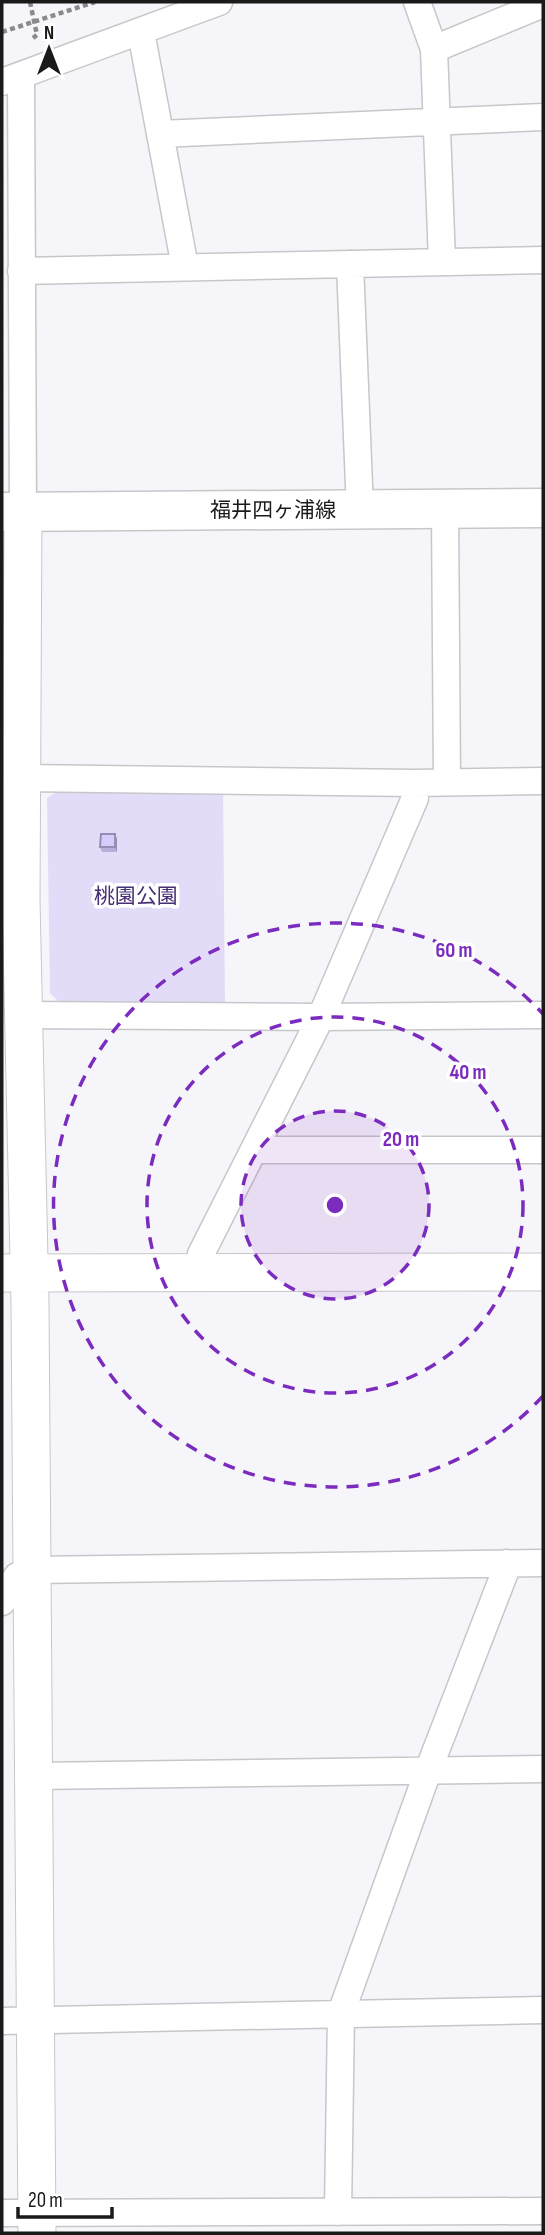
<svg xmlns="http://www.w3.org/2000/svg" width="545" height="2235" font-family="'Sofia Sans Condensed','Noto Sans JP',sans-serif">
<rect width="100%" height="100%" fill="#f6f5f9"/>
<!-- green -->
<path fill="#e2dcf8" d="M223,788L225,1008L63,1006L50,993L47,798L56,792Z"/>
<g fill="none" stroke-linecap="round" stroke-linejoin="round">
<defs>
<path id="street" d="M417,2L434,49L442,262
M141,32L185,267
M434,49L543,4
M21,77L23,512
M2,82L219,2
M160,134L543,117
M350,264L360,510
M21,271L543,260
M445,510L447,782
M22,778L414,783L543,781
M22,1015L321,1017L543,1015
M256,1147L263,1150H543
M201,1273V1254L321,1017L415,798L414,783
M2,1602L17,1576L32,1570L543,1563
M33,1776L543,1769
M2,2021L543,2010
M338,2212L341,2013L428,1771L505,1572L506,1563
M2,2213L543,2211"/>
<path id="secondary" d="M23,512L21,900L30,1305L37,2233
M2,1273L543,1272"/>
<path id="primary" d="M2,512L543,508"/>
</defs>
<!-- street casing -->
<use href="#street" stroke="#c7c7ca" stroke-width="29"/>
<!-- secondary casing -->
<use href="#secondary" stroke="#c7c7ca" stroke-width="39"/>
<!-- primary casing -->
<use href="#primary" stroke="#c7c7ca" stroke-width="41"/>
<!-- path -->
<path stroke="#8a898c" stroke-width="4.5" stroke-dasharray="5 3.5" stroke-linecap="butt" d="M30,2L37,35L33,38
M2,32L95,2"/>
<!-- street -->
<use href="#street" stroke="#fff" stroke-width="26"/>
<!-- secondary -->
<use href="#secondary" stroke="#fff" stroke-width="37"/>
<!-- primary -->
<use href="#primary" stroke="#fff" stroke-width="38"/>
</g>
<!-- wall -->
<path fill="#baafda" d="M115,834L117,839V852H102L100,847Z"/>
<!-- shaded-wall -->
<path fill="#978fb1" d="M115,834L117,839V852L115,847Z"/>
<!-- building -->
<path fill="#d8ccfd" stroke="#978fb1" stroke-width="2" d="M101,834H115V847H100Z"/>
<!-- distance rings -->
<circle cx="335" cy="1205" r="94" fill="#7b2cbf" fill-opacity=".12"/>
<g fill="none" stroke="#7b2cbf" stroke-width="3.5" stroke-dasharray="12 9">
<circle cx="335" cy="1205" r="94"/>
<circle cx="335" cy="1205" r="188"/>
<path d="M543 1396A282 282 0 1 1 543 1014"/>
</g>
<g text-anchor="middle" stroke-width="7" stroke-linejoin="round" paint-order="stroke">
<!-- street labels -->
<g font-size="21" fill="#1a1a1b" stroke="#fff">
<text x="273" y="517">福井四ヶ浦線</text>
</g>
<!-- park labels -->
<g font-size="21" fill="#462f74" stroke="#fff">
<text x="136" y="903">桃園公園</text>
</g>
</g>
<circle cx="335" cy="1205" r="10" fill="#7b2cbf" stroke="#fff" stroke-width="3.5"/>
<g font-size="21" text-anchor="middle" font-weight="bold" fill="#7b2cbf" stroke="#fff" stroke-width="7" stroke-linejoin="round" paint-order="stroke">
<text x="454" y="957">60 m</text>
<text x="468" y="1079">40 m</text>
<text x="401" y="1146">20 m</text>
</g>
<!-- border -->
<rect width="545" height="2235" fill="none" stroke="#1a1a1b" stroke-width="7"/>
<!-- north arrow -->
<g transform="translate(49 49)" stroke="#ffffff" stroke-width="5" paint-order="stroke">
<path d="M0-5L12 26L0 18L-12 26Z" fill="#1a1a1b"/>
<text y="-10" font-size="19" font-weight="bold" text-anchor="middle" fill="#1a1a1b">N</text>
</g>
<!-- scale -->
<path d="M18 2207v10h94v-10" fill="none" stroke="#1a1a1b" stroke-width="3.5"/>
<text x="28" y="2207" font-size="21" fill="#1a1a1b" stroke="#ffffff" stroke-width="5" paint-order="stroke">20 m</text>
</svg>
